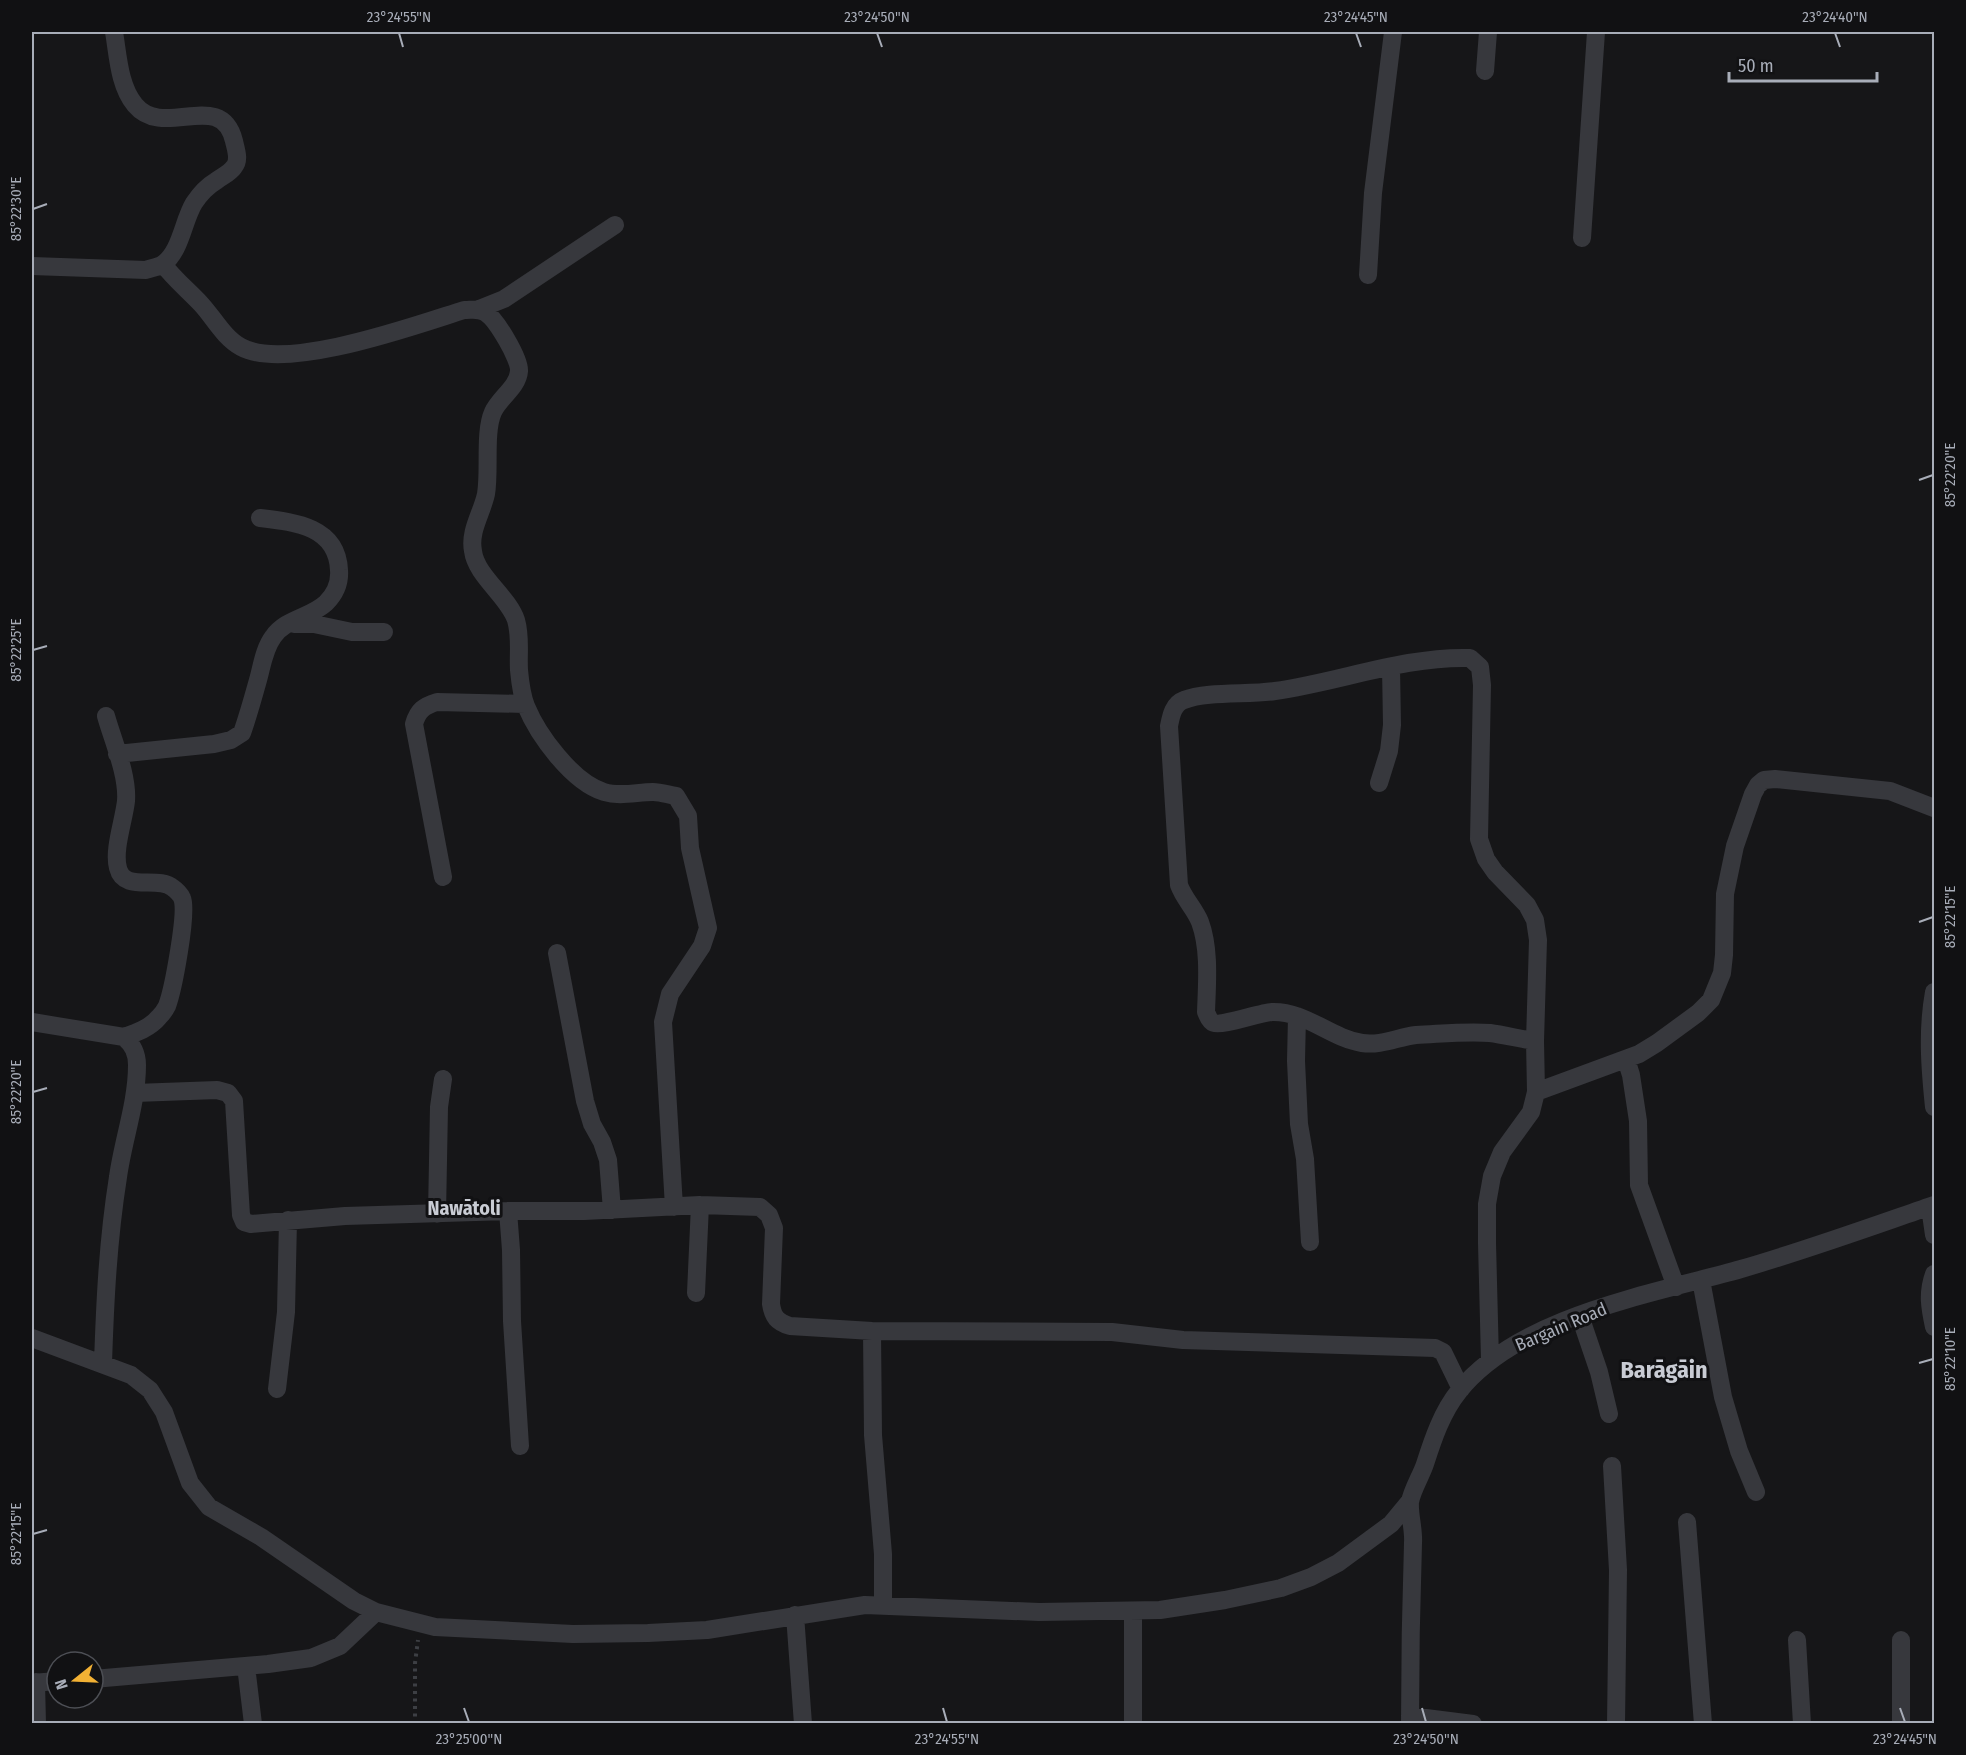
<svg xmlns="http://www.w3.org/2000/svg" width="1966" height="1755" font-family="'Fira Sans Condensed',sans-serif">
<rect width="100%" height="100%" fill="#161618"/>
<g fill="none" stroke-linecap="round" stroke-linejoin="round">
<!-- path -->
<path stroke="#3d3f44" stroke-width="4" stroke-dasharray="3 4.5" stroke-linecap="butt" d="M415,1724V1663L418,1640"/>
<!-- street -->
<path stroke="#37383d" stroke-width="18" d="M1485,71L1488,32
M1582,238L1596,32
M163,264C174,279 188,290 201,304C214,318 224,338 241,347C286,372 416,325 464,310C473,310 479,308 486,313C496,319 520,359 519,371C518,387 499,398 493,412C484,432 490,471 486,494C482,513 469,531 473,551C476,576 508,596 516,620C521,637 518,653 519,670C520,681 522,696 526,706C538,735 572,782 604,792C620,797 637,792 653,792C661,792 669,795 676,796L688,816L690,848L708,928L702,946L670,994L663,1022L674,1207
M32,266L146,270C151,268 159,267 163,264C181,251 183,221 194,203C200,194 206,187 216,181C222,176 229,174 234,167C240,160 236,150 234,141C221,88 164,140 135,105C119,86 118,55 114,32
M1368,275L1373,193L1393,32
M479,309L504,299L615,225
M294,624H314L352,632H384
M106,716C113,741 128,775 126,801C124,820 113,850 118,868C124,893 158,875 173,888C176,890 181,895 182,898C188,912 173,990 167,1006C165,1010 162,1014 159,1017C150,1028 136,1033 124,1037
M117,754L214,744L231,740L242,733C248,716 253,698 258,680C262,666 264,649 273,637C286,618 310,618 326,603C335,594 340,582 339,570C337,526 294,522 260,518
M1379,783L1389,751L1392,725L1391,667
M443,877L414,724C418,710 424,706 437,702L525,704
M557,953L585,1101L592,1124L602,1142L608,1160L612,1210
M1934,992C1927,1031 1930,1068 1934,1107
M1297,1016L1296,1061L1299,1124L1305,1159L1310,1242
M32,1022L124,1037C133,1045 137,1053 137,1065C137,1103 123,1140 118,1177C108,1240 105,1301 103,1364
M1626,1059L1631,1075L1638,1121L1639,1185L1676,1287
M1536,1092L1639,1054L1657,1043L1698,1013L1711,1000L1722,973L1724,955L1725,894L1735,846L1753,794L1758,785L1764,780L1775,779L1890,791L1934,808
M135,1093L217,1090L228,1093L234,1101L241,1215L244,1222L251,1224L345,1216L508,1211H584L700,1205L760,1207L769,1215L774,1228L771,1304C773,1317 777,1322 790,1326L872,1331L1112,1332L1183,1340L1435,1348L1443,1352L1461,1389
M1930,1207L1934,1235
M508,1211L511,1250L512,1321L520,1446
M437,1214L439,1107L443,1079
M1934,1274C1927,1293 1930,1308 1934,1327
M1701,1280L1723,1397L1739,1451L1756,1492
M696,1293L700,1205
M1580,1316L1599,1372L1609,1414
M872,1331L873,1435L883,1554V1605
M32,1338L131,1375L150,1390L164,1412L190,1483L209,1507L261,1537L354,1601L376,1612L435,1627L573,1634L648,1633L707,1630L865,1605L1039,1612L1160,1610L1225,1600L1281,1588L1311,1577L1338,1563L1391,1524L1410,1501
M1490,1360L1487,1243V1204L1492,1176L1502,1152L1531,1112L1536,1092L1535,1041L1538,940L1535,920L1527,905L1495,872L1486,859L1479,839L1482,685L1480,667L1470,658C1404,656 1340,682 1275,691C1249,695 1207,691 1184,700C1173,704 1171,716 1169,726L1179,885C1184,899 1195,909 1200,922C1210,949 1207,983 1206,1012C1208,1016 1209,1021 1214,1023C1222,1026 1259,1013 1272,1012C1306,1011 1330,1038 1362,1043C1381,1046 1398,1037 1416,1035C1440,1034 1466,1031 1490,1033C1505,1035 1520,1039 1535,1041
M277,1389L286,1312L288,1220
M1612,1466L1618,1570L1616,1724
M1687,1522L1703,1724
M1133,1612V1724
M795,1615L803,1724
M1797,1640L1802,1724
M1901,1640V1724
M246,1666L253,1724
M93,1679L268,1664L311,1658L340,1646L376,1612
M36,1682L37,1724
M32,1683L57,1681
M1410,1716L1473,1724
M1410,1724C1410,1663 1411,1603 1413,1543C1414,1529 1409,1515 1410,1502C1412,1490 1421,1476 1425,1464C1433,1439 1442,1412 1459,1391C1519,1316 1653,1294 1741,1269C1807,1250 1870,1227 1934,1205"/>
</g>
<!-- ticks -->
<path fill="none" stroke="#a8adb8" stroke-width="2" d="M399,33L403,47M877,33L882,47M1356,33L1361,47M1835,33L1840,47M33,209L47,204M1919,480L1933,475M33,650L47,646M1919,922L1933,917M33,1092L47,1088M1919,1363L1933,1359M33,1534L47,1530M464,1708L469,1722M943,1708L947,1722M1422,1708L1426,1722M1900,1708L1905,1722"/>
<g text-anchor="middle" stroke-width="6" stroke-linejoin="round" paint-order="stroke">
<!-- street labels -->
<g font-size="18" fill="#a8adb8" stroke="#111113">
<text transform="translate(1561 1327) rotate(-23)" y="6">Bargain Road</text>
</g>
<!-- neighbourhood labels -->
<g font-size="20" font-weight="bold" fill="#c9ccd4" stroke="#111113">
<text x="464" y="1215">Nawātoli</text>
</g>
<!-- district labels -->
<g font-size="24" font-weight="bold" fill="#c9ccd4" stroke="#111113">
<text x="1664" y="1378">Barāgāin</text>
</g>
</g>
<!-- border -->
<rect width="1966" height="1755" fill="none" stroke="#111113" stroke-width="66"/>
<!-- north arrow -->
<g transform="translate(75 1680) rotate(252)"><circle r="28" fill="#111113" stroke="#4d4f55" stroke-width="1.5"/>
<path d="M0-4.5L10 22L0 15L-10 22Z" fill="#f2b134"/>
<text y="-9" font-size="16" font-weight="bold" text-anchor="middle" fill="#a8adb8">N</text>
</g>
<!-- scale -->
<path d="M1729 72v9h148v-9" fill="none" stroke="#a8adb8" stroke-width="3"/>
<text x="1738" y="72" font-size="18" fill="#a8adb8" stroke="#111113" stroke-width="4.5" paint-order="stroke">50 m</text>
<rect x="33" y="33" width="1900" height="1689" fill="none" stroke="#a8adb8" stroke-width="2"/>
<g font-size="15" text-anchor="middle" fill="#a8adb8">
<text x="399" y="22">23°24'55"N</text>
<text x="877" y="22">23°24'50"N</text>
<text x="1356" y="22">23°24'45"N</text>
<text x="1835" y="22">23°24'40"N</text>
<text transform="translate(16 209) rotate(-90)" y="5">85°22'30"E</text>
<text transform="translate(1950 475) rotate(-90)" y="5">85°22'20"E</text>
<text transform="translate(16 650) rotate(-90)" y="5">85°22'25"E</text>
<text transform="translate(1950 917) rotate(-90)" y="5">85°22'15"E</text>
<text transform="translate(16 1092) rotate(-90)" y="5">85°22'20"E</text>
<text transform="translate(1950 1359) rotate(-90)" y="5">85°22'10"E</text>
<text transform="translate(16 1534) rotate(-90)" y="5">85°22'15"E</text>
<text x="469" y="1744">23°25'00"N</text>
<text x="947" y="1744">23°24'55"N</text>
<text x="1426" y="1744">23°24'50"N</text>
<text x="1905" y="1744">23°24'45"N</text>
</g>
</svg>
